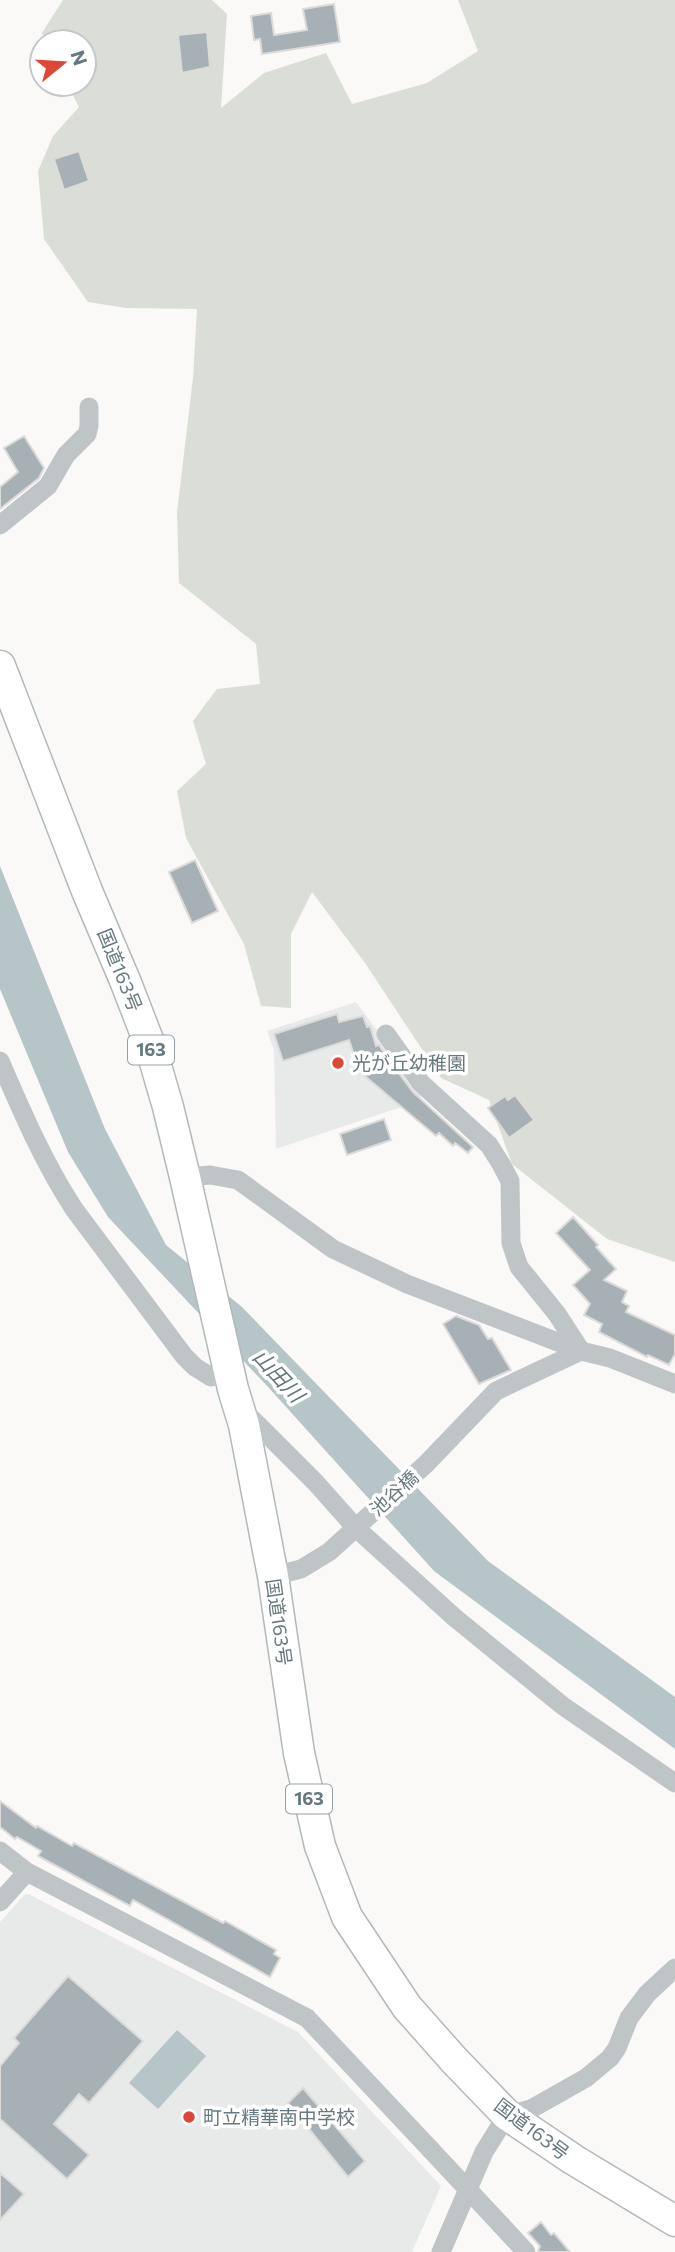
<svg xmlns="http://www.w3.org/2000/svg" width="675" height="2252" font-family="Commissioner,'Noto Sans JP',sans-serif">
<rect width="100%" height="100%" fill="#faf9f8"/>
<!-- built -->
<path fill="#e8e9e9" d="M356,1002L423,1092L419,1101L276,1149L274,1050L267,1031Z
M28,1894L298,2032L441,2186L412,2252H0V1922L24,1895Z"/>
<!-- green -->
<path fill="#daded7" d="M63,0H212L227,14L221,108L264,73L326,53L352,104L427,83L478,51L458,0H675V1262L607,1239L512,1164L489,1100L441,1078L365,963L312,892L291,934V1008L261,1006L244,944L186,838L177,791L206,764L193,721L217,689L260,684L256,644L179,583L177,512L193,378L197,309L126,308L88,302L44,239L38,171L53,136L79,107L67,84H84V42H46L42,33Z"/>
<!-- water -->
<path fill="#b6c5c7" d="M0,866L105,1129L166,1245L242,1307L488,1561L675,1697V1749L434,1571L269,1388L108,1217L68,1152L0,989Z
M177,2030L206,2056L158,2109L129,2083Z"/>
<!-- building -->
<path fill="#a6b0b5" stroke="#dcdbda" stroke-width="2" d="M334,4L340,42L262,54L260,39L254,40L251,16L271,13L274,35L307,30L303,9Z
M207,32L210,67L182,73L178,35Z
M79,151L89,181L64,190L54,159Z
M24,436L44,468L39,478L0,509V487L18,472L4,448Z
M195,860L218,911L192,923L169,872Z
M337,1014L339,1022L363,1016L367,1027L370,1026L376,1046L379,1045L385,1054L390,1069L395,1068L413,1092L473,1147L468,1153L455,1143L453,1146L439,1133L436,1136L360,1072L349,1040L283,1061L274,1034Z
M515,1095L534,1120L509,1138L488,1108L505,1096L508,1100Z
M384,1119L391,1140L347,1155L340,1134Z
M573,1217L598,1245L596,1247L616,1269L604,1280L627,1291L622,1302L629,1306L626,1312L675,1335V1354L669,1365L648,1355L647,1357L599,1332L602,1324L584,1315L590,1304L573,1285L590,1270L556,1233Z
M456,1316L479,1325L488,1339L492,1338L511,1370L479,1384L443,1324Z
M0,1801L36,1828L37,1826L72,1846L74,1843L223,1923L225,1921L276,1950L274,1954L280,1958L270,1977L133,1900L130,1906L38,1856L41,1851L17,1837L15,1839L0,1827Z
M68,1976L143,2041L89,2103L79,2094L54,2124L89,2155L67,2179L0,2119V2066L19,2043L14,2038Z
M303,2088L365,2161L348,2177L288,2103Z
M0,2173L24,2194L0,2220Z
M541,2222L551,2235L554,2233L570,2252H538L540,2246L528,2233Z"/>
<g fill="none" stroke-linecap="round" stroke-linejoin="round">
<defs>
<path id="highway" d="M0,666L87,891L126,983L150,1045L168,1107L185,1177L233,1389L244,1425L273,1576L299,1753L320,1846L347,1917L407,2007L454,2060L507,2115L574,2160L675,2221"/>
</defs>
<!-- highway casing -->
<use href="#highway" stroke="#b3b8bb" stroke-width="33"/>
<!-- minor -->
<path stroke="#bfc5c7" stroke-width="19" d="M0,525L48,486L66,455L87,434L89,426V407
M0,1061C22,1112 44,1163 74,1209L184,1356L195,1367L211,1377
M185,1177L210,1175L238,1180L333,1249L407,1284L581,1351L610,1358L675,1384
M252,1419L316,1483L356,1528L454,1617L563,1706L675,1783
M273,1576L301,1569L329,1552L426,1464L496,1391L581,1351L557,1314L519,1267L511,1243L510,1181L501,1164L489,1145L421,1083L386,1034
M0,1851L27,1872L307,2018L431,2150
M0,1902L27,1872
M501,2225L526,2252
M441,2252L484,2152L507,2115L531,2109L586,2078L610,2058L617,2048L629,2018L647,1994L675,1968"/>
<!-- highway -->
<use href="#highway" stroke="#fff" stroke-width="30"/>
<!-- minor-bridge -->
<path stroke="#bfc5c7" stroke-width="19" d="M431,2150L501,2225"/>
</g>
<!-- markers -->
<g fill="#dc4835" stroke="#fff" stroke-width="2.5">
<circle cx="338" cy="1063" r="7"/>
<circle cx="189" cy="2117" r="7"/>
</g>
<g text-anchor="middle" stroke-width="7" stroke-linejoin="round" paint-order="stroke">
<!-- shield labels -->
<g fill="#fff" stroke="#94a1a7" stroke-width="2">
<rect x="128" y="1035.5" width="46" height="29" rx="5"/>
<rect x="286" y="1784.5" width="46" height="29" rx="5"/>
</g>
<g font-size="18" font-weight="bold" fill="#667981">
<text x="151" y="1056">163</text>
<text x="309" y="1805">163</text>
</g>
<!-- street labels -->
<g font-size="19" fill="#667981" stroke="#fff">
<text transform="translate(120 970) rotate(68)" y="7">国道163号</text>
<text transform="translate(394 1493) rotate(-42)" y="7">池谷橋</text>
<text transform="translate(279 1622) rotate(82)" y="7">国道163号</text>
<text transform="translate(532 2129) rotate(37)" y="7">国道163号</text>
</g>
<!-- poi labels -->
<g font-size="19" fill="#667981" stroke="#fff" text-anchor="start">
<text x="352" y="1070">光が丘幼稚園</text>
<text x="203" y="2124">町立精華南中学校</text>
</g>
<!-- water labels -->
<g font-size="21" font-style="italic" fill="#60777b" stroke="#fff">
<text transform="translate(278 1376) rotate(47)" y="7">山田川</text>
</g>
</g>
<!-- north arrow -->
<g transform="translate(63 63) rotate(72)"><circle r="33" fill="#ffffff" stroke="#c2c9cd" stroke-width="2"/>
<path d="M0-5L12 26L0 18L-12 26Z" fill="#dc4835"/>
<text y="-10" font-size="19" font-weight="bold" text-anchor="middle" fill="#667981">N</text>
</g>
</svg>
